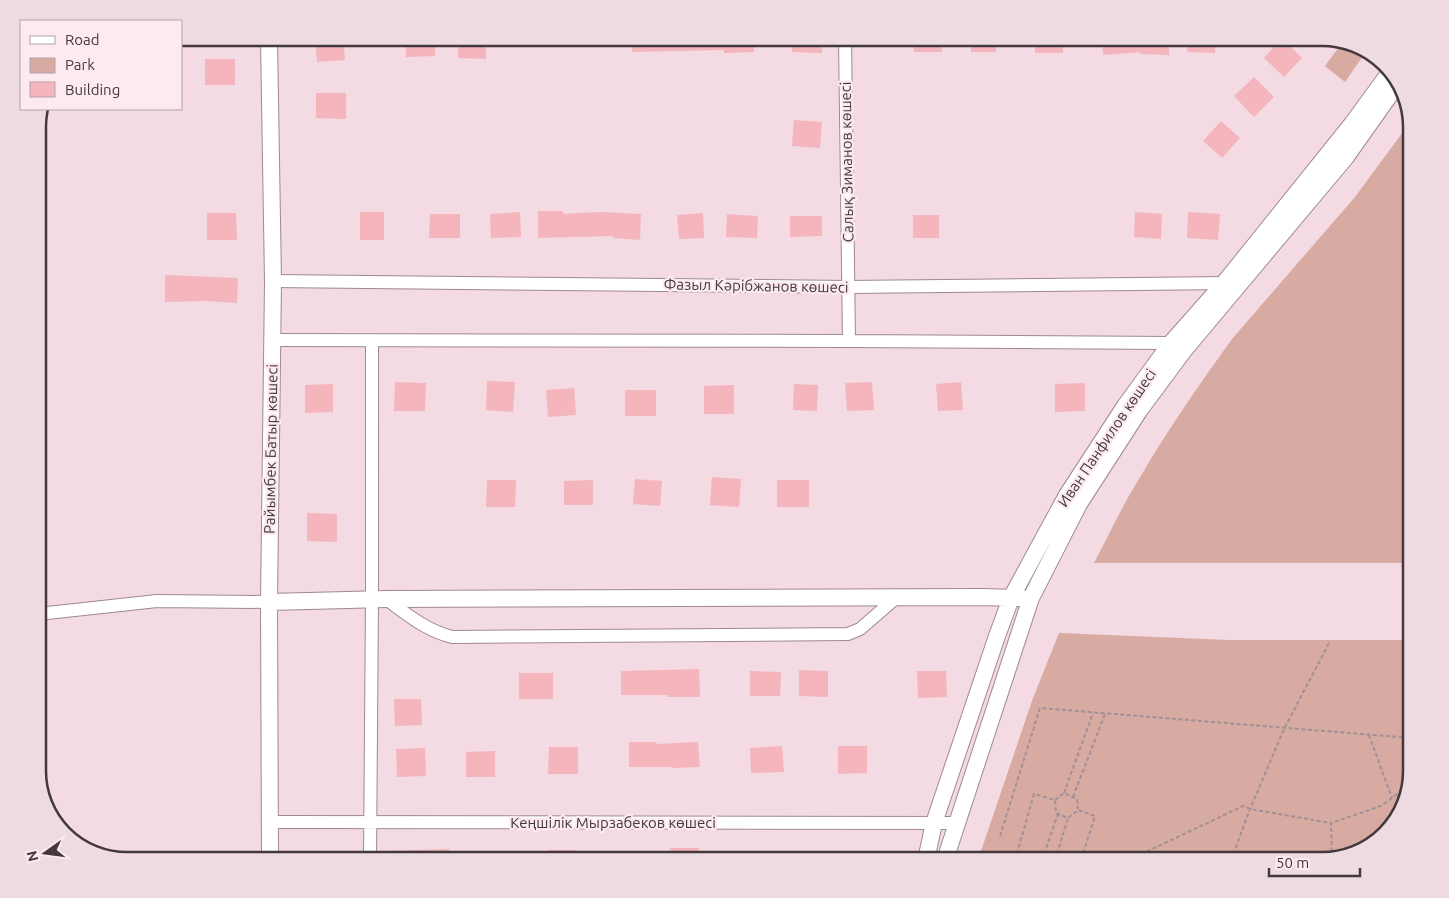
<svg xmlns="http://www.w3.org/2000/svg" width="1449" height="898" font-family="Ubuntu,sans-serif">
<rect width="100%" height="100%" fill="#f3dae3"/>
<!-- green -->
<path fill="#d7aaa2" d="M1342,43L1367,50L1345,82L1325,66Z
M1411,121V563H1094C1109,535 1122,506 1139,479C1167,431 1199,385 1232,339L1355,197Z
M1059,633L1229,640H1411V771L1399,816L1367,848L1322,860H978L1033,698Z"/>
<!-- building -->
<path fill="#f4b5bc" d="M315,38H343L345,60L317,62Z
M406,38H435V56L406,57Z
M458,38H486V59L458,58Z
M632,38H754V52L724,53V50L632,52Z
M792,38H822V53L792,52Z
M913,38H941L942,52H914Z
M971,38H997L996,52H971Z
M1035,38H1063V53H1035Z
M1102,38H1169V55L1140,54V52L1103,55Z
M1188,38H1216L1215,53L1187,52Z
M1282,38L1302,58L1284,77L1264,58Z
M205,59H235V85H205Z
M1254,77L1274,97L1254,117L1234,96Z
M316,93H346V119L316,118Z
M794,120L822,122L820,148L792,146Z
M1221,121L1240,138L1222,158L1203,141Z
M538,211H563V214L601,212L641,214L640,240L613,238V236L538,238Z
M360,212H384V240H360Z
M520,212L521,237L491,238L490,214Z
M1135,212L1162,214L1161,239L1134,237Z
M1188,212L1220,214L1218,240L1187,238Z
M207,213H236L237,240H207Z
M703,213L704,238L679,239L677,215Z
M430,214H460V238H429Z
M727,214L758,216L757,238L726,237Z
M913,215H939V238H913Z
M790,216H822V236L790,237Z
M165,275L238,278L237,303L205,301L165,302Z
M487,381L515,382L513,412L486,410Z
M395,382L426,383L425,411H394Z
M872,382L874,410L847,411L845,383Z
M961,382L963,410L938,411L936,384Z
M1085,383V411L1055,412V384Z
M333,384V412L305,413V385Z
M794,384L818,385L817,411L793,410Z
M734,385V414H704V386Z
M574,388L576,415L548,417L546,390Z
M625,390H656V416H625Z
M712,477L741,479L739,507L710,505Z
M635,479L662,481L660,506L633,504Z
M487,480H516L515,507H486Z
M593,480V505H564V481Z
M777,480H809V507H777Z
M307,513L337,514V542L307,541Z
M699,669L700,697H667V695H621V671Z
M799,670L828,671V697L799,696Z
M750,671L781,672L780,696H750Z
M917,671H946L947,697L918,698Z
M519,673H553V699H519Z
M394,699H421L422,725L395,726Z
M629,742H656V744L698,742L700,767L672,768V767H629Z
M782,746L784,772L751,773L750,748Z
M838,746H867V773L838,774Z
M549,747H578V774H548Z
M425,748L426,776L397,777L396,749Z
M495,751V777H466V752Z
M670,848H699V860H670Z
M449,849L450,860H387V851Z
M548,850H575V860H548Z"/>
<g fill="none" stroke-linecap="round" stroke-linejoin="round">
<defs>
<path id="minor" d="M845,38L849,341
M273,281L848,287L1229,283
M273,340L849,341L1171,343L1177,346
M386,599C408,615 425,630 452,637L848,634L860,629L897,597
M38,614L157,601L269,602
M270,822L956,823
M370,860L372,599V340"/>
<path id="tertiary" d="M269,38L273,281L269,602L270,860
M269,602L386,599L981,597L1022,598
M926,860L934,823L997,636L1011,598L1067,495L1125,406L1171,343L1225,282L1352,124L1390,72
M945,860L1031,598L1079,504L1139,411L1185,349L1346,157L1399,82"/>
</defs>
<!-- minor casing -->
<use href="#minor" stroke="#9f8991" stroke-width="14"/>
<!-- tertiary casing -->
<use href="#tertiary" stroke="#9f8991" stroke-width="18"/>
<!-- path -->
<path stroke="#a29097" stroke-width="2" stroke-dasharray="4 2.5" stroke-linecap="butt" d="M1369,735L1392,798
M1064,793L1093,713
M1073,797L1105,714
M1055,800L1064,793L1077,799L1078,809
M1000,836L1040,708L1411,738
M1332,858L1331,823L1381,806L1407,787
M973,860L975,856L992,860
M1015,860L1034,794L1055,800L1056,813L1068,818L1078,810L1095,816L1081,860
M1042,860L1058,814
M1055,860L1068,818
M1129,860L1243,806L1250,809L1331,823
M1231,860L1250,809L1284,729L1329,643"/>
<!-- minor -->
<use href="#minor" stroke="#fff" stroke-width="12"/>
<!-- tertiary -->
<use href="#tertiary" stroke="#fff" stroke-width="16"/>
</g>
<g text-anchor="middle" stroke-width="4.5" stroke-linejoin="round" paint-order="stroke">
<!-- street labels -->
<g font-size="15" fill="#43393d" stroke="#fde9f0">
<text transform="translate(847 162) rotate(-91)" y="5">Салық Зиманов көшесі</text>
<text transform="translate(756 286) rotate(1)" y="5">Фазыл Кәрібжанов көшесі</text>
<text transform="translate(1107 438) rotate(-56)" y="5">Иван Панфилов көшесі</text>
<text transform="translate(271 449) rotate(-89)" y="5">Райымбек Батыр көшесі</text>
<text x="613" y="828">Кеңшілік Мырзабеков көшесі</text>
</g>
</g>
<!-- crop -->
<path d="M0 0H1449V898H0ZM127 46H1322A81 81 0 0 1 1403 127V771A81 81 0 0 1 1322 852H127A81 81 0 0 1 46 771V127A81 81 0 0 1 127 46Z" fill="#eedbe2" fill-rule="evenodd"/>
<path fill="none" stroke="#43393d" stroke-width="2.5" d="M127 46H1322A81 81 0 0 1 1403 127V771A81 81 0 0 1 1322 852H127A81 81 0 0 1 46 771V127A81 81 0 0 1 127 46Z"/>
<!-- legend -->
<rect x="20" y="20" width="162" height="90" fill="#fde9f0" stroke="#b3a3a8"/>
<rect x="30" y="36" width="25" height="8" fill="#ffffff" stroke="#b3a3a8"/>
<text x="65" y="45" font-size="15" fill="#43393d">Road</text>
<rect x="30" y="58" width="25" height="15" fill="#d7aaa2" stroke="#b3a3a8"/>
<text x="65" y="70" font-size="15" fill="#43393d">Park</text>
<rect x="30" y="82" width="25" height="15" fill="#f4b5bc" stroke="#b3a3a8"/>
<text x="65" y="95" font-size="15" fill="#43393d">Building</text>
<!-- north arrow -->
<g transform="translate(45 853) rotate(256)" stroke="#fde9f0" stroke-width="4" paint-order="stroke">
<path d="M0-4L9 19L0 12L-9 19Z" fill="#43393d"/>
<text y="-8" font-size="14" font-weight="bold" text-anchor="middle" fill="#43393d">N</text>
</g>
<!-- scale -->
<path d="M1269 868v8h91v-8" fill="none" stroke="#43393d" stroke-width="2.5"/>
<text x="1276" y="868" font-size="15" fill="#43393d" stroke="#fde9f0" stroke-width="4" paint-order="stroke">50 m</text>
</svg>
